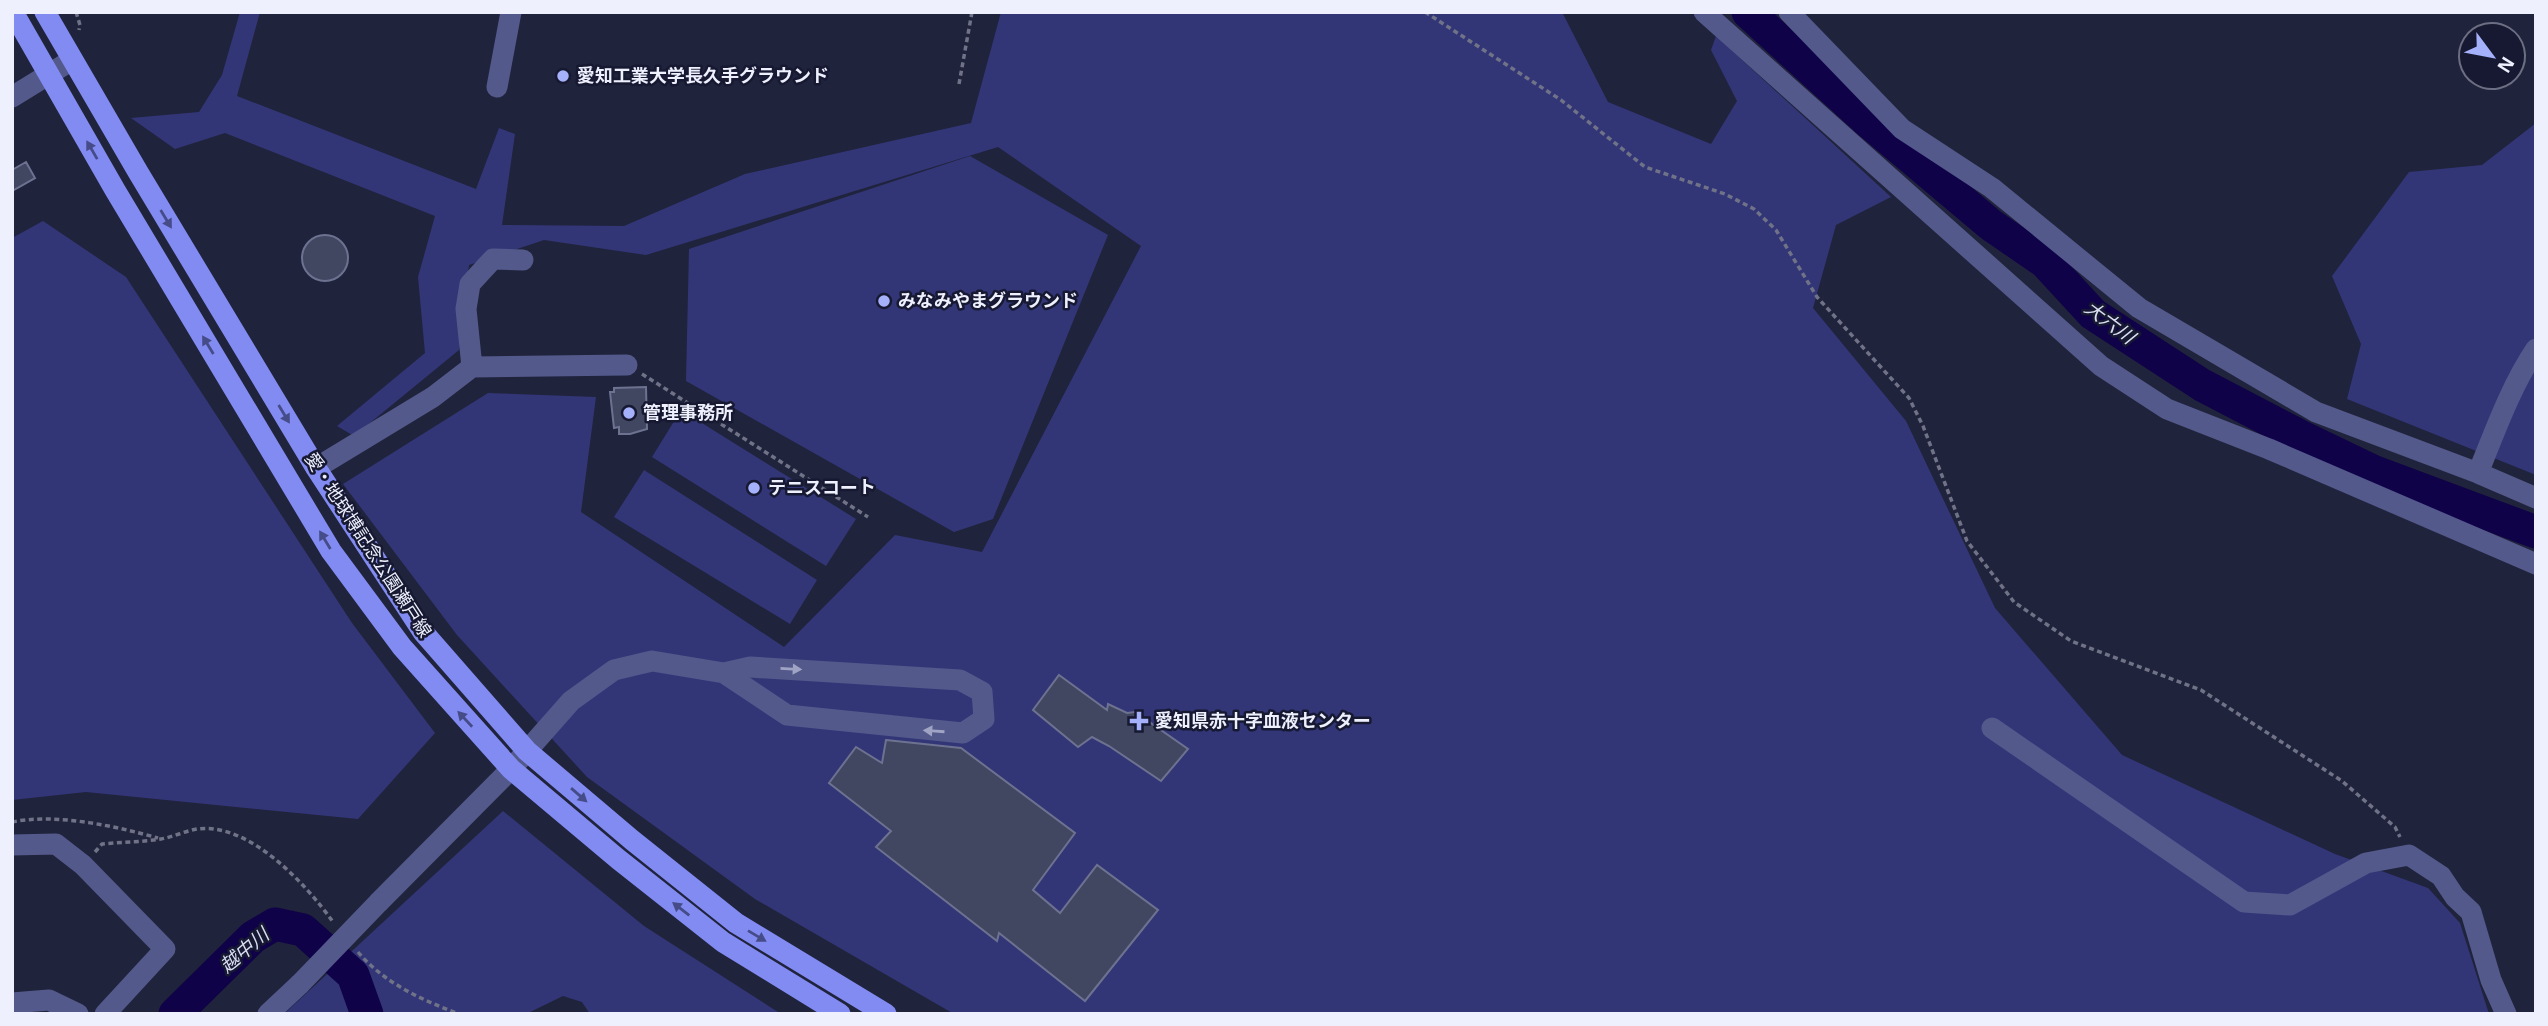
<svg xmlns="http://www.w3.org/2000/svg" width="2548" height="1026" font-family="Helvetica,'Noto Sans JP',sans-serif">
<rect width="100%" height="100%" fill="#20233c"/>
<!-- green -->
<path fill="#323677" d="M240,12H260L237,96L476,189L499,128L515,134L502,225L624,226L745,174L971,123L1001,12H1562L1608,102L1711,144L1737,101L1711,50L1716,36L1891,197L1836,225L1813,308L1906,421L1995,608L2122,755L2335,854L2428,888L2460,923L2489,1014H954L755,899L587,777L457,635L343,484L488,393L596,397L581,512L784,647L895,535L982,552L1141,246L998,147L646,255L544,240L469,265L459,350L354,436L337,426L425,353L418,277L435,216L225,133L175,149L131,118L199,112L222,75Z
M2536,123V475L2347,399L2361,344L2332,276L2409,172L2482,165Z
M970,156L1108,235L993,519L954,532L686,381L689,249Z
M43,221L126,277L352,623L435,733L358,819L86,792L12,800V238Z
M681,410L856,519L826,566L652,457Z
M644,470L817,580L790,624L614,517Z
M503,811L644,926L781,1014H590L582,1002L563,996L526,1014H284Z"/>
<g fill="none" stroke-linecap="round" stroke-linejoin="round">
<!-- river -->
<path stroke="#0f0248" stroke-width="33" d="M1748,12L1871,124L1991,225L2045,262L2093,314L2202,385L2298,435L2375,472L2536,532
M175,1014L253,937L275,924L303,930L353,975L367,1014"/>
</g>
<!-- building -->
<path fill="#414661" stroke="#6d7290" stroke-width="2" d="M26,162L35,178L12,191V170Z
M302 258a23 23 0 1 1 46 0a23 23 0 1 1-46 0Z
M646,387L647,429L630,434H619V427L614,428L610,392H614V388Z
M1059,675L1107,710L1108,704L1127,713L1135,712L1188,749L1161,781L1109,746L1092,737L1078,747L1033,710Z
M886,740L961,748L1075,833L1033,890L1060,913L1097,865L1158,910L1085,1001L999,933L997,941L876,847L891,831L829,783L856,747L882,763Z"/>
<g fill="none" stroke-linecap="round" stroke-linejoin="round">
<!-- path -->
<path stroke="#707287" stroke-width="3.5" stroke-dasharray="5 3.5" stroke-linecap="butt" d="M76,12L80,25L79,30
M1425,12L1561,100L1645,167L1725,194L1754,209L1776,230L1817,297L1909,398L1923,426L1967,541L2014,602L2071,641L2201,690L2342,781L2395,827L2400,837
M959,84L972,12
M642,374L868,517
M12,822C56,813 115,826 158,838
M95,852L102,844C122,842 142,842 161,839C173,837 185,831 197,829C249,822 306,884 333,922
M358,952C384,983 422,1000 459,1014"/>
<!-- minor -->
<path stroke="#53598b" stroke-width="21" d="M1704,12L2101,366L2167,409L2269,449L2536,564
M1789,12L1902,129L1992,188L2139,308L2316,412L2478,473L2536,498
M497,87L511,12
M12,97L72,60
M472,367L466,309L470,284L493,259L523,260
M316,468L433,397L472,367L627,365
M2478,473C2495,431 2511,386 2536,349
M1992,728L2244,902L2290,905L2366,863L2409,855L2441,876L2455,897L2471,912L2491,980L2506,1014
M12,845L56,844L83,865L165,949L105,1014
M379,902L511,769L571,701L614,670L652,661L724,673L750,667L960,680L982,692L984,719L963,733L787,715L724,673
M12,1003L49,1000L78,1014
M268,1014L300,984"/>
<!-- major -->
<path stroke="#818bf2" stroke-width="21" d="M13,12L115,190L331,551L402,647L511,769L618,859L723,942L840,1014
M45,12L138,172L316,468L423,632L527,751L632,840L736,923L886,1014"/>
<!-- minor-bridge -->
<path stroke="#53598b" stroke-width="21" d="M300,984L379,902"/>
</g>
<!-- one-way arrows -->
<defs><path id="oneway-solid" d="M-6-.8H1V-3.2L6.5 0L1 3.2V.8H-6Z" transform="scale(1.75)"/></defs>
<g fill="#464c88">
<use href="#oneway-solid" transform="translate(92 150) rotate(-120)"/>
<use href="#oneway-solid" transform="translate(166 219) rotate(59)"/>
<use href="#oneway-solid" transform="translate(208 345) rotate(-121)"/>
<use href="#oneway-solid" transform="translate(284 414) rotate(59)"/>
<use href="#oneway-solid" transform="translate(325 540) rotate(-121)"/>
<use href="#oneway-solid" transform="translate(465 719) rotate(-133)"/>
<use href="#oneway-solid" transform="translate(579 795) rotate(41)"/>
<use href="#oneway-solid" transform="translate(681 909) rotate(-142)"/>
<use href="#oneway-solid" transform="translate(757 936) rotate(31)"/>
</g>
<g fill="#a0a4c4">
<use href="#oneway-solid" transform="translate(791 669) rotate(3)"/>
<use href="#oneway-solid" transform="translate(934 731) rotate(-176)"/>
</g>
<!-- markers -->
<g fill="#a6b1fc" stroke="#161931" stroke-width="2.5">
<circle cx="563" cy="76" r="7"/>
<circle cx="884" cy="301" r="7"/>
<circle cx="629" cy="413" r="7"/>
<circle cx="754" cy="488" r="7"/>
<path d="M1135.5 710.5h7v7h7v7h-7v7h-7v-7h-7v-7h7z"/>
</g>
<g text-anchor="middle" stroke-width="5" stroke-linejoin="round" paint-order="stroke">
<!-- poi labels -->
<g font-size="18" font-weight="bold" fill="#eef0fe" stroke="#161931" text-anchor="start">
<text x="577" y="82">愛知工業大学長久手グラウンド</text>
<text x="898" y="307">みなみやまグラウンド</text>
<text x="643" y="419">管理事務所</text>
<text x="768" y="494">テニスコート</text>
<text x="1155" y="727">愛知県赤十字血液センター</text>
</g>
<!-- street labels -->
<g font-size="18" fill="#eef0fe" stroke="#161931">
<text transform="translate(368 545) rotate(57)" y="6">愛・地球博記念公園瀬戸線</text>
</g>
<!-- water labels -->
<g font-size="19" font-style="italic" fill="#dadef3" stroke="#161931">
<text transform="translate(2110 322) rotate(37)" y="7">大六川</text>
<text transform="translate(244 950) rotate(-40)" y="7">越中川</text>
</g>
</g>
<!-- border -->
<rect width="2548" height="1026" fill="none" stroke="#eef0fe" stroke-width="28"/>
<!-- north arrow -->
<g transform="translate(2492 56) rotate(122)"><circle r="33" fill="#161931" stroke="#6c6f83" stroke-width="2"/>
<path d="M0-5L12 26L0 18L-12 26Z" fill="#a6b1fc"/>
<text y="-10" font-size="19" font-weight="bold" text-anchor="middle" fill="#eef0fe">N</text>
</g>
</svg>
